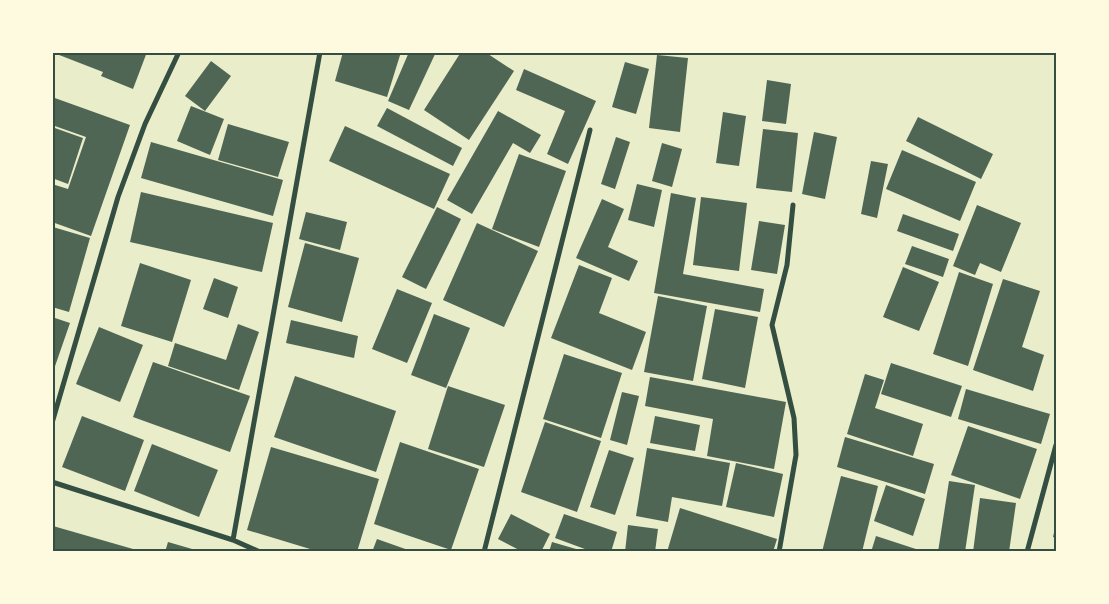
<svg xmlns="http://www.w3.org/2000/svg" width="1109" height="604" font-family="'DM Sans',sans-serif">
<rect width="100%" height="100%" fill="#e9edc9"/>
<!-- building -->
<path fill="#4f6655" d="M147,52L133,89L101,76L103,72L54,53Z
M343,52H401L387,97L335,81Z
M409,52H436L409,110L388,101Z
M461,52H485L514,71L469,140L424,110Z
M657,55L688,58L680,132L649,128Z
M211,61L231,76L205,111L185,96Z
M625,62L649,69L636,114L612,107Z
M524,69L596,101L568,164L547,154L565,111L516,90Z
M767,80L791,84L786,124L762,121Z
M52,97L130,125L91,236L52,222V184L68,189L86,137L52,125Z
M191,106L224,119L210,155L177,141Z
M387,108L462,148L453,166L377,126Z
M498,111L541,135L530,153L513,143L472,214L447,200Z
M723,112L746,116L739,166L716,163Z
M918,117L993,154L981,179L906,141Z
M228,124L289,142L278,177L218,160Z
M345,126L450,174L434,209L329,161Z
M52,127L83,138L68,184L52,178Z
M763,129L798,133L792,192L756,188Z
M814,132L837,137L825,199L802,194Z
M616,137L630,142L615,189L601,184Z
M151,142L283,180L273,216L141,178Z
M662,143L682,149L672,187L652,181Z
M902,150L976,182L960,221L886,189Z
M519,154L566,171L539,247L492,229Z
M871,161L888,164L877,218L861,214Z
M637,184L662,190L654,227L628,220Z
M141,192L273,223L262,272L130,242Z
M671,193L696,198L683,274L764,289L760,312L654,293Z
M701,197L747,203L739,271L693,265Z
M602,199L624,209L608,247L638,261L629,281L576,258Z
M977,205L1021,223L1001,272L980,263L975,275L953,266Z
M437,207L461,219L426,289L402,277Z
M306,212L347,222L340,250L299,239Z
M903,214L959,234L953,251L897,231Z
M759,221L785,225L777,274L751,270Z
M477,223L538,251L504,327L443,300Z
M53,227L90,238L69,312L52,307Z
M305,243L359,258L342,322L288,307Z
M912,246L949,259L943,277L905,264Z
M140,263L191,280L172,342L121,326Z
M579,265L612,278L599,313L646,332L632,370L551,338Z
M903,267L939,282L919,331L883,317Z
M959,272L993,284L968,366L933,354Z
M214,278L238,287L228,318L203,309Z
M1003,279L1040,291L1022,347L1044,355L1033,391L973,370Z
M397,289L432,303L407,363L372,349Z
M658,296L707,306L693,381L644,372Z
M715,309L758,317L745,388L702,379Z
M434,314L470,328L446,388L411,375Z
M52,317L70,323L53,372H52Z
M291,320L358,336L354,358L286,343Z
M238,324L259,332L239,390L168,366L175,343L226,360Z
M99,327L143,345L120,402L76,384Z
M564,354L622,373L601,438L543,419Z
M153,362L250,396L230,452L133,417Z
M891,363L962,386L951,417L881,394Z
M865,374L884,380L875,408L923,424L913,456L847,434Z
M295,376L396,411L376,472L274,437Z
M650,377L786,402L774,469L707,456L713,419L645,406Z
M448,386L505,405L484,467L428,449Z
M966,389L1050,414L1041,444L958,419Z
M622,392L639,396L627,445L610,440Z
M82,416L144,440L125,491L62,467Z
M655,416L700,425L695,451L650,443Z
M545,422L601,441L577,512L521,492Z
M968,426L1037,449L1020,499L951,475Z
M845,437L934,464L925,494L837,467Z
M400,442L479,469L451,550L374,524Z
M152,444L218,470L199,517L134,491Z
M271,447L379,479L357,552H320L247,530Z
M647,448L730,463L722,506L672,497L668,522L636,516Z
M609,450L634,458L615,515L590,507Z
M736,463L783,474L774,517L726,507Z
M841,476L878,486L862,552H822Z
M949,481L975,485L965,552H938Z
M886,485L925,499L913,536L874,521Z
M980,498L1016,503L1009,552H973Z
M680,508L777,539L773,552H667Z
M511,514L550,534L541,552H523L498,539Z
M564,514L617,532L611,552H593L555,538Z
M1056,524V538L1053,537Z
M628,525L658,529L655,552H625Z
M53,526L140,551V552H52Z
M876,536L922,551V552H871Z
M377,539L411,551V552H372Z
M168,542L199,551V552H165Z
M552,542L583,551V552H549Z"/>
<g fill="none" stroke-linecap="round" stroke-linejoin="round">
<!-- minor -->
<path stroke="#344e41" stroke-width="5" d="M52,423L118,197L145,124L179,52
M52,482L233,540L260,552
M233,540L320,52
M484,552L590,130
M779,552L796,455L794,418L772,325L787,265L793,205
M1027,552L1056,445"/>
</g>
<!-- border -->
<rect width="1109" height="604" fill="none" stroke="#fefae0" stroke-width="108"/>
<rect x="54" y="54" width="1001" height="496" fill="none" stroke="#344e41" stroke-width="2"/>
</svg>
